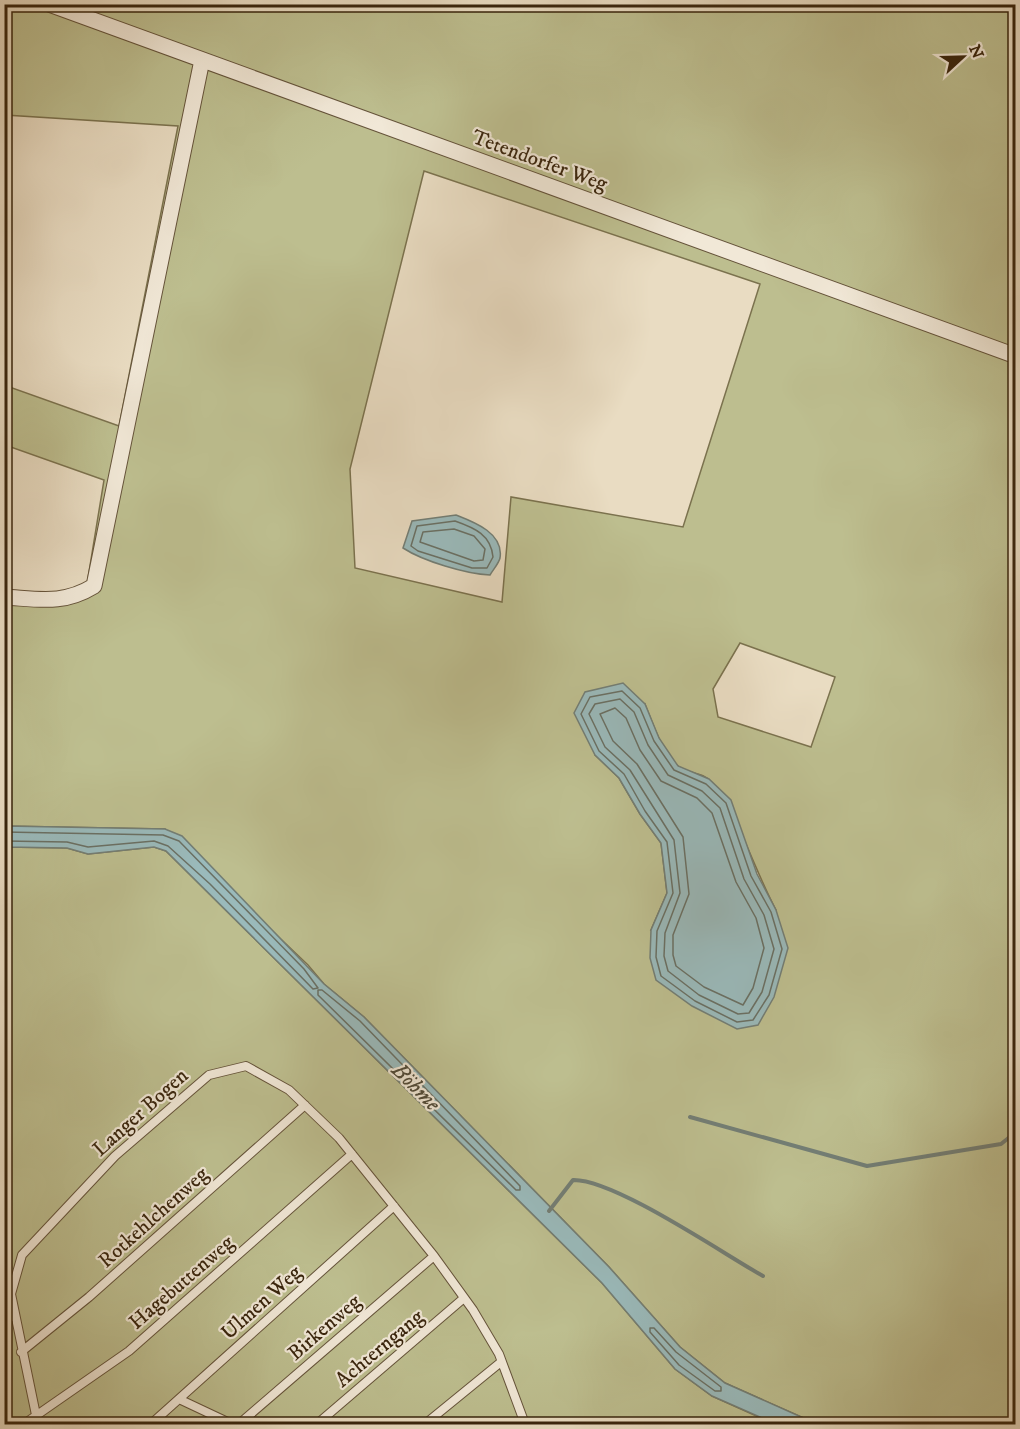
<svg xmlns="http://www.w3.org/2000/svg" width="1020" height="1429" font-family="'IM FELL DW Pica',serif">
<rect width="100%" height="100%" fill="#e9dcc2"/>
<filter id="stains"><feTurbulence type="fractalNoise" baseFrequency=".00333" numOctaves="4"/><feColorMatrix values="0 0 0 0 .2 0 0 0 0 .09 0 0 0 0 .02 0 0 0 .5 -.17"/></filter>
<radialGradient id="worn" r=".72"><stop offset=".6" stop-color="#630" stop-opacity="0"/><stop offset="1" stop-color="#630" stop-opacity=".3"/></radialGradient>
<!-- green -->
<path fill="#bdbe8f" stroke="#7b724e" stroke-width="1.5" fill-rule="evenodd" d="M5,5H1015V1424H817L725,1383L680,1347L609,1267L364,1017L324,984L308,965L165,829L5,826V590L52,595L87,584L104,480L5,445L4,385L119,426L178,126L5,115ZM424,171L760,284L683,527L511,497L502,602L355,568L350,469ZM740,643L835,677L811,747L718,717L713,689ZM645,704C653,724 662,752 678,766C687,774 704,772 711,782C741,821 753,867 776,910L651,930L667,893L661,843L640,814L619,778L595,755Z
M5,847L67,848L88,854L154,847L166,851L602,1283L675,1369L712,1396L774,1424H5Z"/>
<!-- water -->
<path fill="#9ababb" stroke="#737e75" stroke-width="1.5" d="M456,515C474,522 504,533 500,558C499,563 493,570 490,575C466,574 423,561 403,548L412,521Z
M623,683L645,704L659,738L678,766L709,779L731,800L757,874L776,910L788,948L774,997L758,1025L737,1029L692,1006L656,980L650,958L651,930L667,893L661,843L640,814L619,778L595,755L574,713L585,692Z
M5,826L165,829L182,836L324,984L364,1017L609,1267L680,1347L725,1383L817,1424H776L712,1396L675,1369L602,1283L166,851L154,847L88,854L67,848L5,847Z"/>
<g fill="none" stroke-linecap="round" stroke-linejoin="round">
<!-- shore -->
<path stroke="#6a7064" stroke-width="1.5" d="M455,521C475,528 491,535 493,557L487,568H472L418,551L411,546L417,526Z
M454,529L474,536L485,549L483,560L474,561L420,542L423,532Z
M622,691L640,708L654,741L674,770L706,784L726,803L751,876L771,912L782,949L769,995L753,1020L737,1022L695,1001L661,976L656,957L657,931L673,893L667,842L645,811L624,774L599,751L581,714L590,697Z
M620,699L634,712L648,745L668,775L702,791L720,808L744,879L764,915L774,949L762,992L749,1013L738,1014L699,995L668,971L664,956L665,933L680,893L674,840L630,770L605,747L589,714L595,704Z
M615,708L626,718L640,750L661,781L697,798L712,813L736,882L756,918L764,948L753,988L743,1005L704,987L676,966L673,955V935L689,894L683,837L637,764L613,741L600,714Z
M4,832L163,835L179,841L304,969L318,988L313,989L210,884L168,846L154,841L88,847L67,842L4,841
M318,990H322L360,1021L520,1186V1190H516L318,995Z
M650,1328H654L676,1352L721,1387V1391H715L679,1365L650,1332Z"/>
<!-- stream -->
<path stroke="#737e75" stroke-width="4" d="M690,1117L867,1166L1001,1144L1016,1132
M549,1211L573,1180C614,1179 722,1253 763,1276"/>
<defs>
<path id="lane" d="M4,1319L15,1316
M21,1352L89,1297L305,1105
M181,1400L232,1424
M36,1415L11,1294L22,1255L115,1156L209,1075L246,1066L289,1090L339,1138L434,1256L473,1310L499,1354L525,1424
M24,1424L129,1351L352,1154
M151,1424L394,1206
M239,1424L434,1256
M317,1424L464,1298
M425,1424L501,1362"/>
<path id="street" d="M49,4L1016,356
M4,597C39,599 63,605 94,586L202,60"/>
</defs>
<!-- lane casing -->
<use href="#lane" stroke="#65533a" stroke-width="10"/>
<!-- street casing -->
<use href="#street" stroke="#65533a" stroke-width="17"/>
<!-- lane -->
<use href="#lane" stroke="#f1e8d7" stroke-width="8"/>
<!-- street -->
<use href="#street" stroke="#f1e8d7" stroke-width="15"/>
</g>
<g text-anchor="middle" stroke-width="4.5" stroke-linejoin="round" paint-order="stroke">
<!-- street labels -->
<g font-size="21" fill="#39250d" stroke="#f1e8d7">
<text transform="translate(540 160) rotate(20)" y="7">Tetendorfer Weg</text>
<text transform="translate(140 1112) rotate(-42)" y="7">Langer Bogen</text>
<text transform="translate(153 1217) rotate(-42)" y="7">Rotkehlchenweg</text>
<text transform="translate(181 1282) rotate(-41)" y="7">Hagebuttenweg</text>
<text transform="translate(261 1302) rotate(-42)" y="7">Ulmen Weg</text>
<text transform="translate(324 1327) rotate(-41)" y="7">Birkenweg</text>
<text transform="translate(379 1348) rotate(-40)" y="7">Achterngang</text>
</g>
<!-- water labels -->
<g font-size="22" font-style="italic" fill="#514a38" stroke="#f1e8d7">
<text transform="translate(417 1086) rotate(45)" y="8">Böhme</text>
</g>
</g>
<!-- margin -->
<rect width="1020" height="1429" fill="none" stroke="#e9dcc2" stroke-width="24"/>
<rect x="6" y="6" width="1008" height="1417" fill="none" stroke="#39250d" stroke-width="3"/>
<rect x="12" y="12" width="996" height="1405" fill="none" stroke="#39250d" stroke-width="1.5"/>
<!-- north arrow -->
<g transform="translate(963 57) rotate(68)" stroke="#f1e8d7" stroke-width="4.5" paint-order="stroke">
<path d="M0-4.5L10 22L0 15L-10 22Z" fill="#39250d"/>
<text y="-9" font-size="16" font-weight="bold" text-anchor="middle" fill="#39250d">N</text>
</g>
<rect width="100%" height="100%" filter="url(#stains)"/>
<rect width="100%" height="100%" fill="url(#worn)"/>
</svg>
